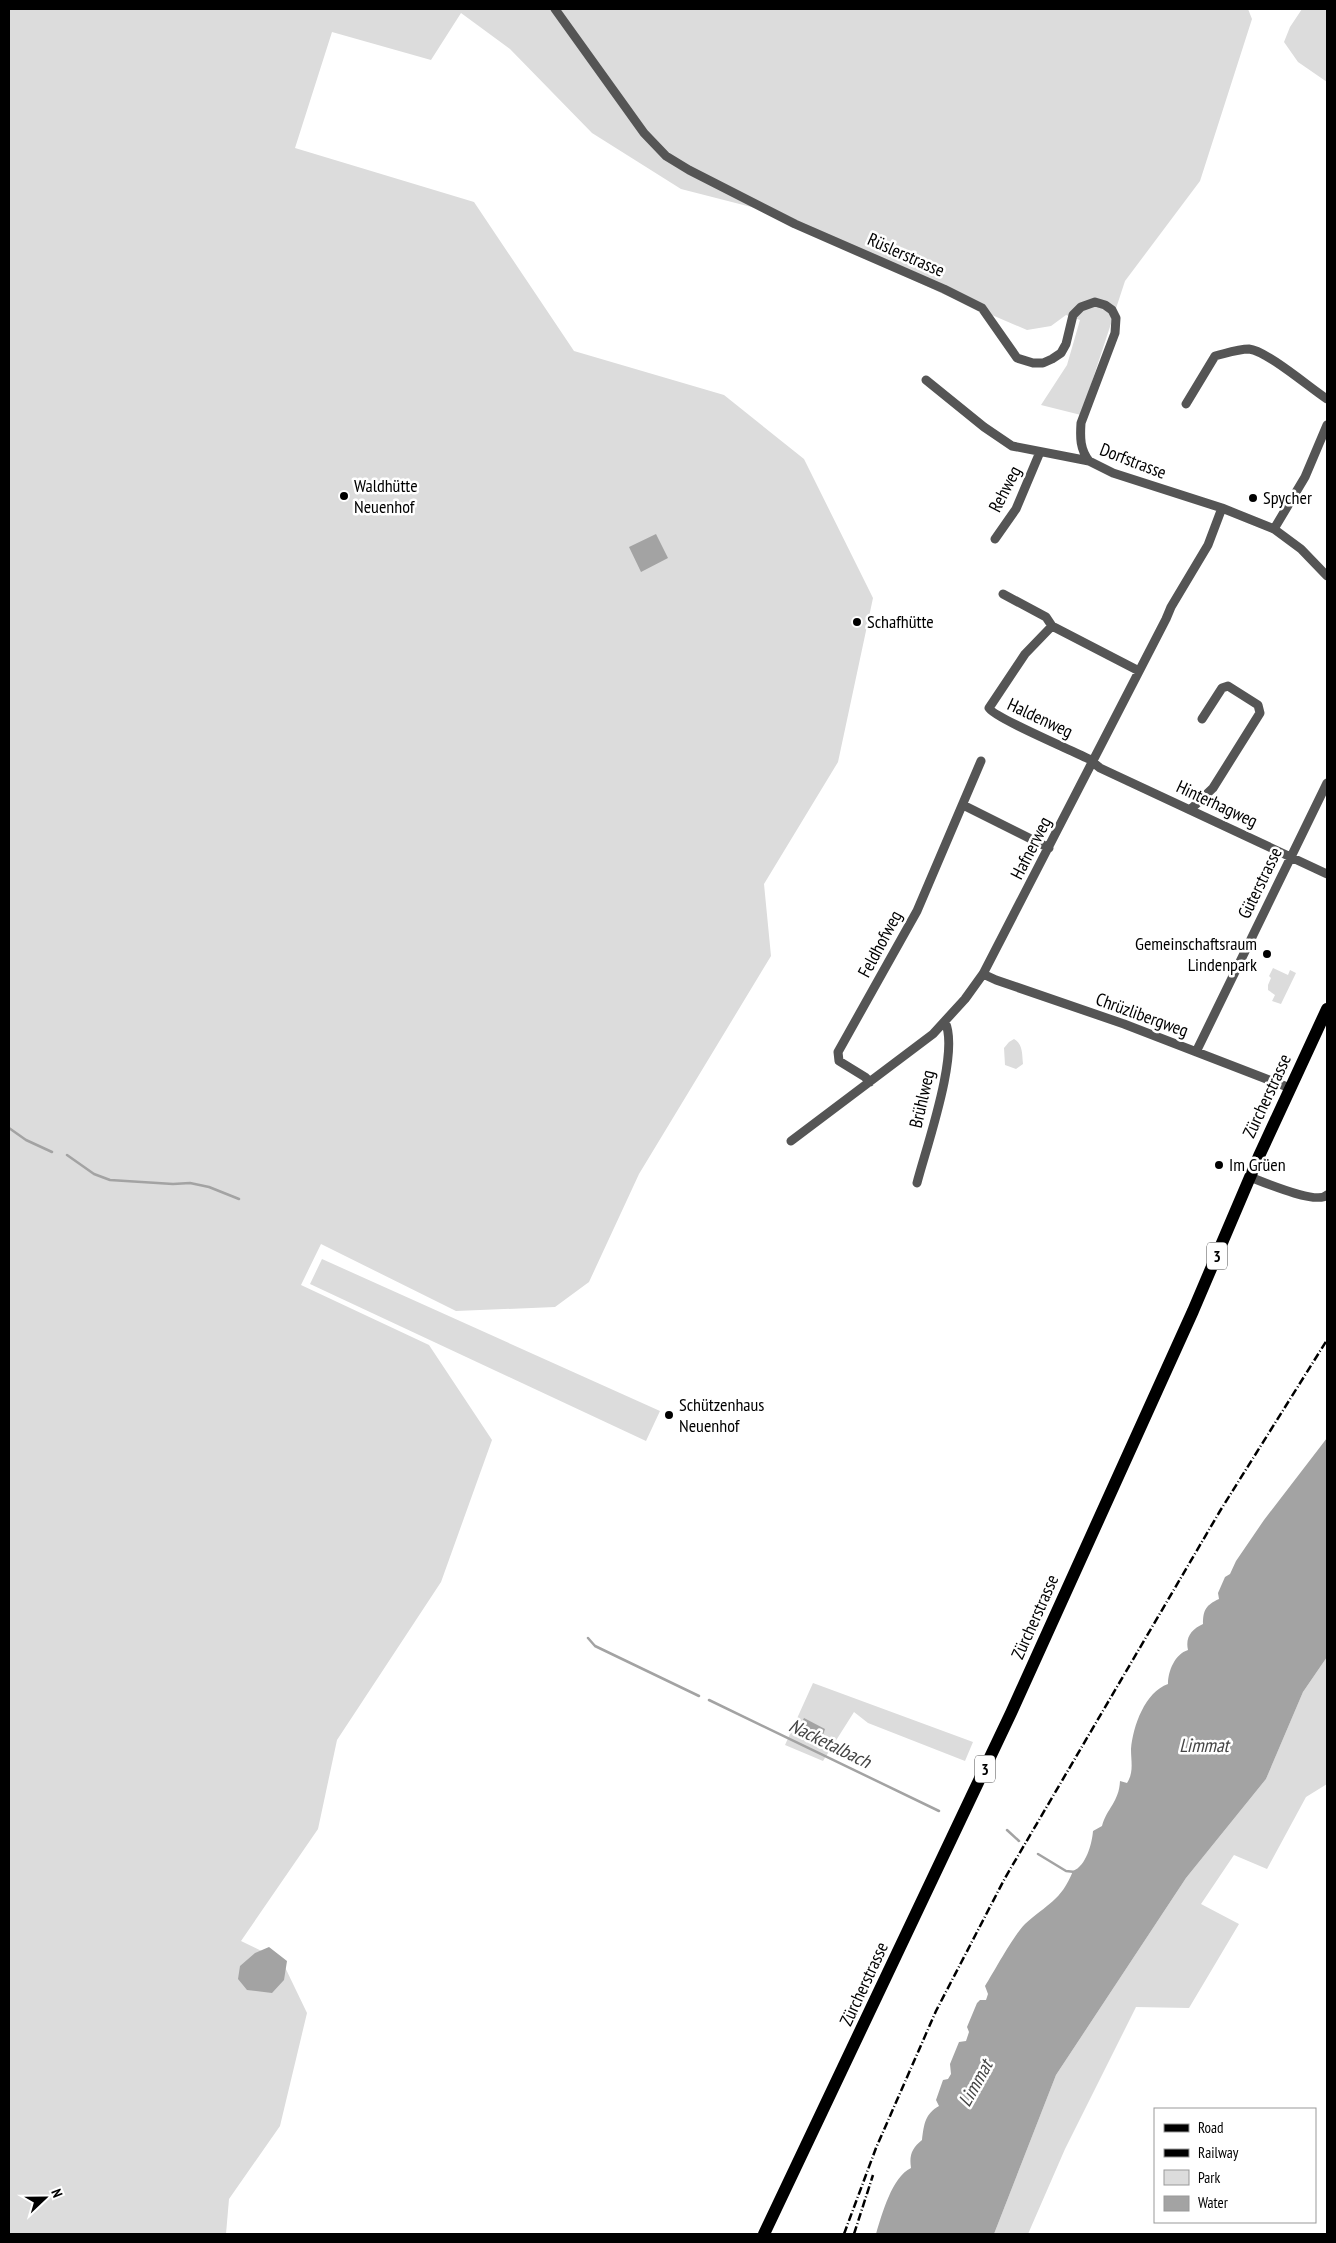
<svg xmlns="http://www.w3.org/2000/svg" width="1336" height="2243" font-family="'PT Sans Narrow',sans-serif">
<rect width="100%" height="100%" fill="#fff"/>
<!-- green -->
<path fill="#dcdcdc" d="M9,9H1248L1252,19L1200,181L1125,281L1081,415L1041,405L1067,365L1080,320L1066,315L1051,326L1027,330L941,293L795,224L791,217L681,189L592,133L510,49L461,13L431,60L332,32L295,148L474,202L574,351L724,395L804,459L873,598L838,762L764,884L771,956L639,1174L589,1282L555,1307L456,1311L321,1244L301,1285L429,1345L492,1440L441,1582L337,1740L318,1829L241,1941L282,1961L307,2013L280,2126L229,2199L226,2234H9Z
M1302,9H1327V82L1298,62L1284,42L1290,27Z
M1273,968L1288,975L1290,970L1296,973L1281,1004L1272,1001L1275,995L1268,990V985L1271,978L1269,976Z
M1014,1039C1023,1044 1022,1054 1023,1064L1016,1069L1005,1065L1004,1048L1009,1042Z
M322,1259L660,1411L646,1441L310,1284Z
M1327,1657V1784L1306,1797L1267,1869L1234,1855L1201,1904L1239,1924L1189,2008L1136,2007L1065,2149L1028,2234H994L1056,2075L1186,1878L1266,1779L1303,1692Z
M813,1683L973,1742L965,1761L868,1723L854,1712L823,1761L785,1745Z"/>
<!-- water -->
<path fill="#a3a3a3" d="M656,534L668,558L641,572L629,547Z
M1327,1438V1657L1303,1692L1266,1779L1186,1878L1056,2075L994,2234H876C882,2214 892,2177 911,2168C909,2155 912,2148 922,2140C924,2124 925,2114 939,2106L936,2100L943,2080L948,2079L951,2074L950,2064L959,2042L966,2041L969,2032L967,2027L977,2003L980,2000H986L988,1994L985,1986C995,1970 1013,1936 1025,1924C1047,1904 1061,1901 1073,1871C1086,1866 1092,1844 1093,1831L1102,1826C1107,1808 1119,1802 1120,1781L1127,1783C1134,1772 1131,1762 1131,1749C1133,1726 1145,1692 1168,1684C1168,1671 1175,1654 1188,1650C1185,1637 1192,1629 1203,1624C1203,1610 1206,1605 1219,1599L1218,1593L1225,1577L1230,1574L1236,1561L1264,1520Z
M804,1718L825,1729L822,1738L813,1741L797,1732Z
M269,1947L287,1961L284,1980L272,1993L247,1990L238,1979L240,1966L255,1953Z"/>
<g fill="none" stroke-linecap="round" stroke-linejoin="round">
<!-- stream -->
<path stroke="#a3a3a3" stroke-width="2.5" d="M9,1128L26,1140L52,1152
M67,1155L94,1174L110,1180L173,1184L190,1183L209,1187L239,1199
M588,1638L595,1646L699,1696
M709,1700L939,1811
M1007,1830L1019,1841
M1038,1854L1066,1871L1075,1872"/>
<!-- minor -->
<path stroke="#555" stroke-width="9" d="M555,9L644,133L666,156L689,170L795,224L944,289L982,308L1017,358L1033,363H1043L1052,359L1061,353L1066,344L1073,315L1081,307L1095,302L1105,305L1112,310L1116,318L1115,333L1081,423C1080,438 1080,449 1089,461
M926,380L984,427L1012,446L1089,461L1113,473L1222,508L1274,529L1301,549L1327,576
M1186,404L1215,356C1227,353 1238,349 1249,349C1267,351 1310,388 1327,399
M1274,529L1305,477L1327,425
M995,539L1016,509L1040,452
M1003,594L1046,617L1052,626
M1139,671L1052,626L1025,654L989,708C993,717 1073,751 1089,759L1100,768L1327,874
M963,805L1049,848
M1191,809L1213,788L1260,713L1258,705L1228,686L1222,688L1202,719
M983,974L996,980L1124,1024L1290,1088
M1196,1052L1327,783
M870,1082L865,1077L839,1061L838,1052L917,911L981,761
M791,1141L933,1034L965,999L983,974L1166,619L1171,607L1208,545L1222,508
M1250,1177C1263,1182 1317,1205 1327,1195
M917,1183C926,1148 960,1052 945,1022"/>
<!-- primary -->
<path stroke="#000" stroke-width="12" d="M764,2234L1011,1713L1193,1311L1259,1156L1327,1009"/>
<!-- rail -->
<path stroke="#000" stroke-width="2.5" stroke-dasharray="8 2.5 1 2.5" stroke-linecap="butt" d="M844,2234L876,2148L936,2011L1005,1878L1220,1511L1327,1340
M854,2234L873,2175"/>
</g>
<!-- markers -->
<g fill="#000" stroke="#fff" stroke-width="2">
<circle cx="344" cy="496" r="5"/>
<circle cx="1253" cy="498" r="5"/>
<circle cx="857" cy="622" r="5"/>
<circle cx="1267" cy="954" r="5"/>
<circle cx="1219" cy="1165" r="5"/>
<circle cx="669" cy="1415" r="5"/>
</g>
<g text-anchor="middle" stroke-width="5" stroke-linejoin="round" paint-order="stroke">
<!-- shield labels -->
<g fill="#fff" stroke="#4c4c4c" stroke-width="1">
<rect x="1207" y="1242.5" width="20" height="27" rx="4"/>
<rect x="975" y="1755.5" width="20" height="27" rx="4"/>
</g>
<g font-size="16" font-weight="bold" fill="#000">
<text x="1217" y="1262">3</text>
<text x="985" y="1775">3</text>
</g>
<!-- street labels -->
<g font-size="18" fill="#000" stroke="#fff">
<text transform="translate(906 255) rotate(24)" y="6">Rüslerstrasse</text>
<text transform="translate(1133 461) rotate(21)" y="6">Dorfstrasse</text>
<text transform="translate(1005 489) rotate(-63)" y="6">Rehweg</text>
<text transform="translate(1040 718) rotate(25)" y="6">Haldenweg</text>
<text transform="translate(1217 804) rotate(25)" y="6">Hinterhagweg</text>
<text transform="translate(1031 848) rotate(-63)" y="6">Hafnerweg</text>
<text transform="translate(1260 883) rotate(-64)" y="6">Güterstrasse</text>
<text transform="translate(880 944) rotate(-62)" y="6">Feldhofweg</text>
<text transform="translate(1142 1015) rotate(20)" y="6">Chrüzlibergweg</text>
<text transform="translate(1267 1096) rotate(-65)" y="6">Zürcherstrasse</text>
<text transform="translate(922 1099) rotate(-77)" y="6">Brühlweg</text>
<text transform="translate(1035 1617) rotate(-66)" y="6">Zürcherstrasse</text>
<text transform="translate(864 1984) rotate(-65)" y="6">Zürcherstrasse</text>
</g>
<!-- poi labels -->
<g font-size="18" fill="#000" stroke="#fff" text-anchor="start">
<text x="354" y="492">Waldhütte<tspan x="354" dy="21">Neuenhof</tspan></text>
<text x="1263" y="504">Spycher</text>
<text x="867" y="628">Schafhütte</text>
<text x="1257" y="950" text-anchor="end">Gemeinschaftsraum<tspan x="1257" dy="21">Lindenpark</tspan></text>
<text x="1229" y="1171">Im Grüen</text>
<text x="679" y="1411">Schützenhaus<tspan x="679" dy="21">Neuenhof</tspan></text>
</g>
<!-- water labels -->
<g font-size="19" font-style="italic" fill="#444" stroke="#fff">
<text transform="translate(830 1743) rotate(26)" y="7">Nacketalbach</text>
<text x="1204" y="1752">Limmat</text>
<text transform="translate(975 2083) rotate(-61)" y="7">Limmat</text>
</g>
</g>
<!-- border -->
<rect width="1336" height="2243" fill="none" stroke="#000000" stroke-width="20"/>
<!-- legend -->
<rect x="1154" y="2108" width="162" height="115" fill="#ffffff" stroke="#999999"/>
<rect x="1164" y="2124" width="25" height="8" fill="#000000" stroke="#999999"/>
<text x="1198" y="2133" font-size="15" fill="#000000">Road</text>
<rect x="1164" y="2149" width="25" height="8" fill="#000000" stroke="#999999"/>
<text x="1198" y="2158" font-size="15" fill="#000000">Railway</text>
<rect x="1164" y="2170" width="25" height="15" fill="#dcdcdc" stroke="#999999"/>
<text x="1198" y="2183" font-size="15" fill="#000000">Park</text>
<rect x="1164" y="2196" width="25" height="15" fill="#a3a3a3" stroke="#999999"/>
<text x="1198" y="2208" font-size="15" fill="#000000">Water</text>
<!-- north arrow -->
<g transform="translate(45 2198) rotate(68)" stroke="#ffffff" stroke-width="4" paint-order="stroke">
<path d="M0-4L9 19L0 12L-9 19Z" fill="#000000"/>
<text y="-8" font-size="14" font-weight="bold" text-anchor="middle" fill="#000000">N</text>
</g>
</svg>
